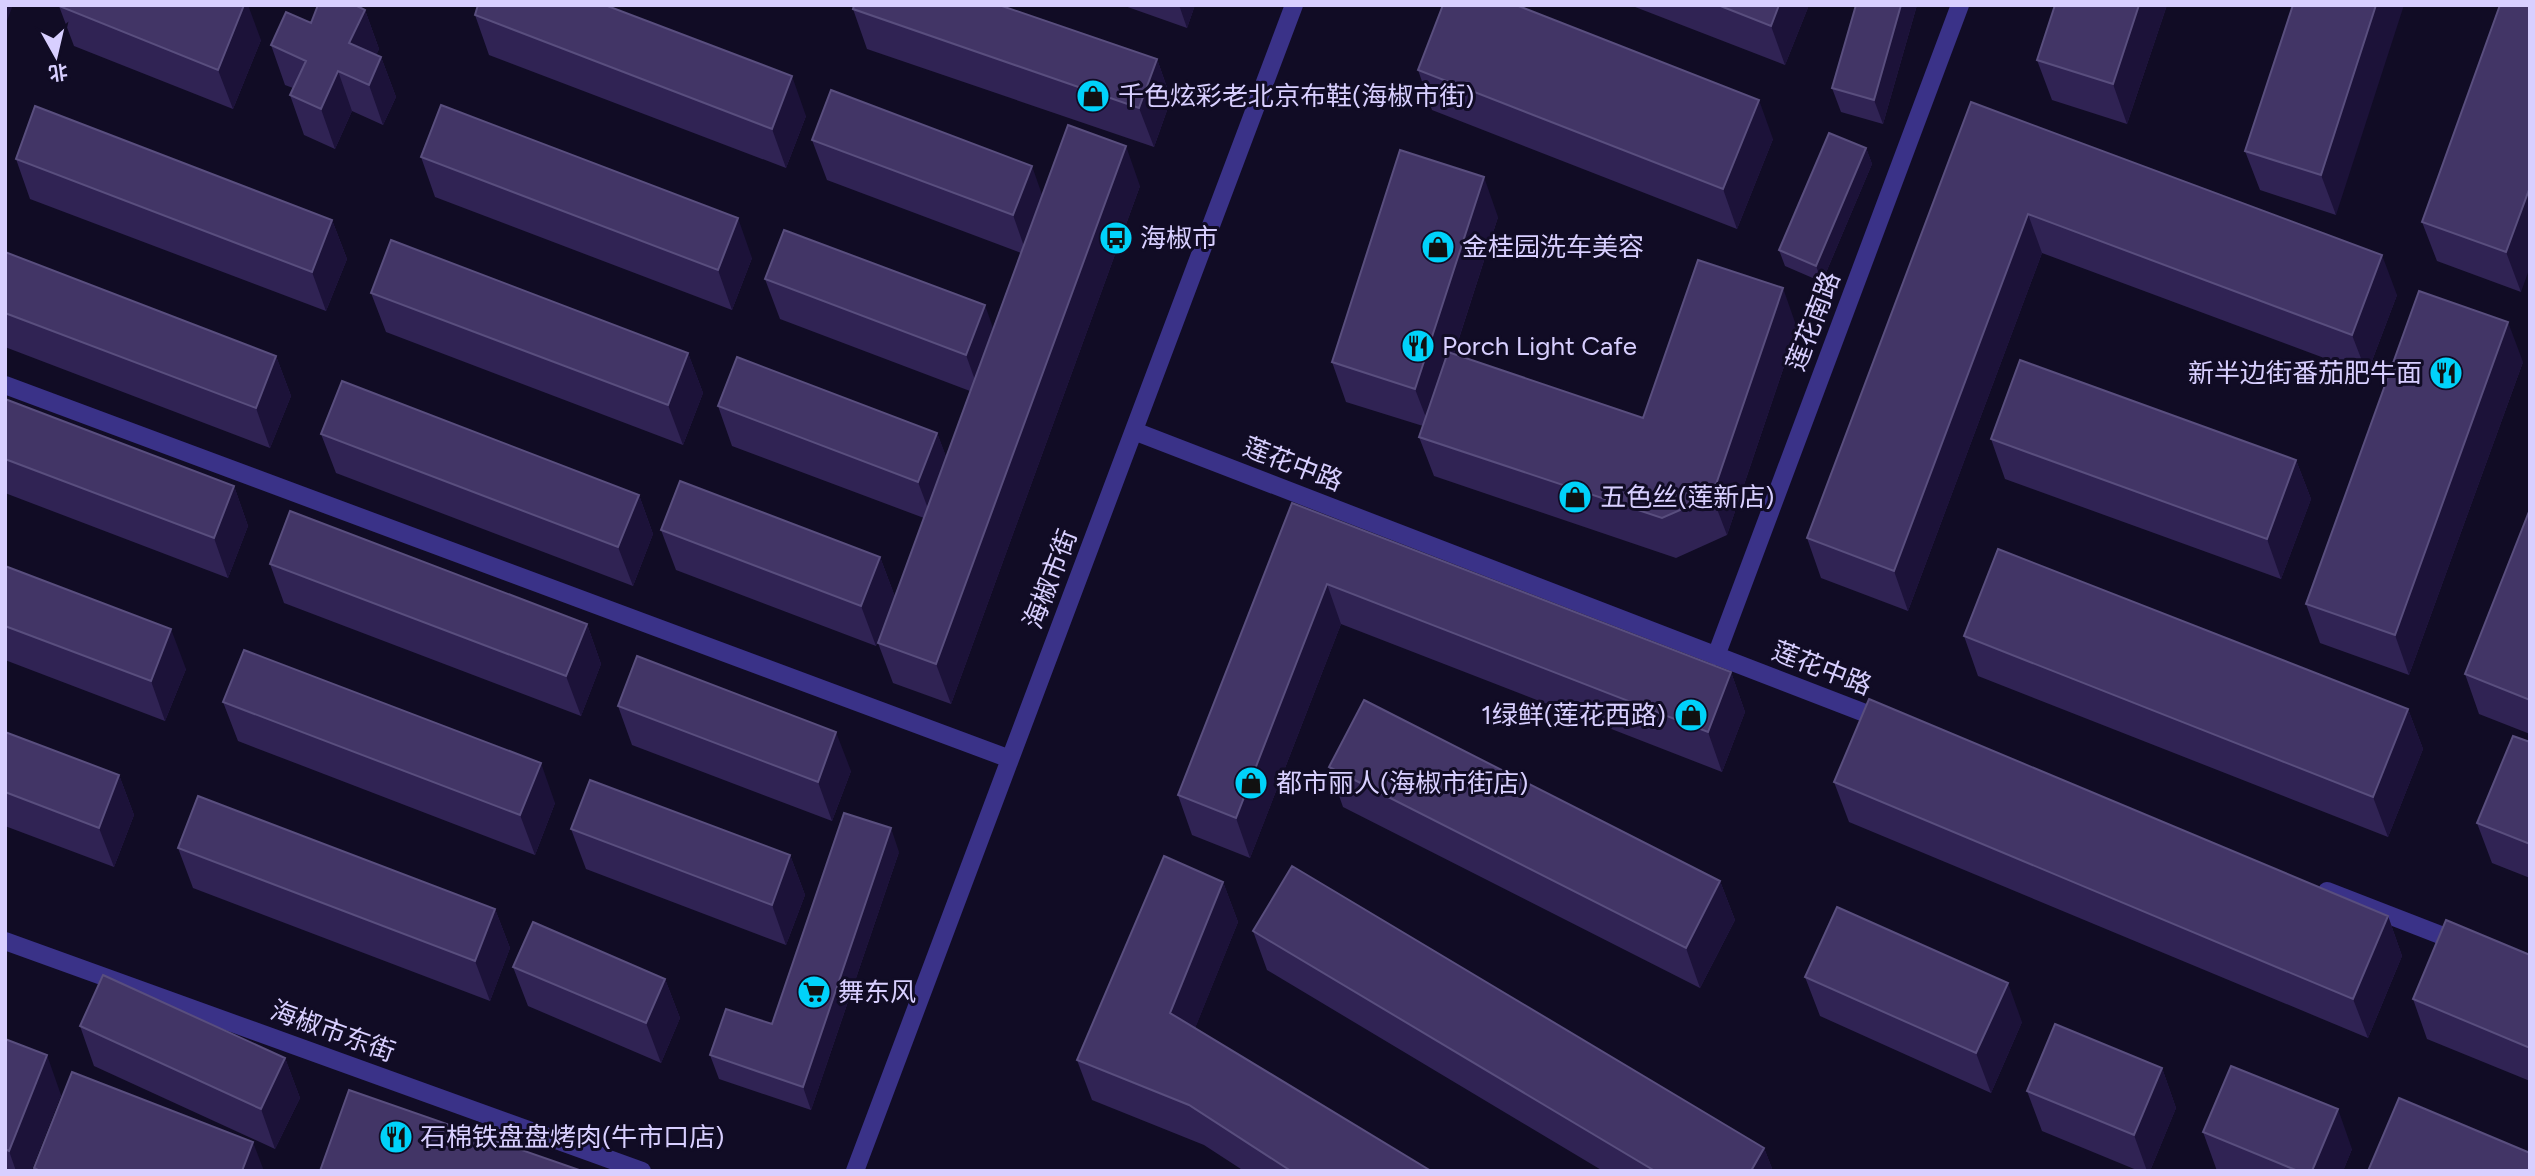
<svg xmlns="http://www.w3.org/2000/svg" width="2535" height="1176" font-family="Figtree,'Noto Sans SC',sans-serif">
<rect width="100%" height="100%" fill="#110c25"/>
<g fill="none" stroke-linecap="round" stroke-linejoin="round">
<!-- minor -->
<path stroke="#3a3288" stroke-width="18" d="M5,385L1010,759
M1134,431L1883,720
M1716,656L1960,5
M2327,891L2461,943
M5,941L642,1171
M855,1171L1294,5"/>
</g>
<!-- wall -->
<path fill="#302354" d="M1122,5H1195L1187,28Z
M1630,5H1809L1785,65Z
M1856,5H1917L1883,124L1841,112L1832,88Z
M2167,5L2127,124L2052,100L2037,60Z
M2293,5L2336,215L2260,190L2245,151Z
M2500,5L2521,292L2437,261L2422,222Z
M59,6L261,40L233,109L74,46Z
M853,9L1157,59L1171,99L1154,147L867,49Z
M365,10L379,49L376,55L381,57L396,97L383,125L352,111L335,149L304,135L290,95L293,88L285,85L271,45L311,23Z
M475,15L806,116L786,168L489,55Z
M1418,70L1773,139L1737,229L1432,110Z
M1971,102L2397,295L2367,374L2042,253L1908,611L1821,578L1807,538Z
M812,140L1042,194L1140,186L951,704L893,683L878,643L924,518L732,446L718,406L937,433L946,457L970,391L780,319L765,279L993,328L1021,253L827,180Z
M1866,148L1872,164L1822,282L1785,266L1779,250Z
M421,157L752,258L732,310L435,197Z
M16,159L332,220L347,259L326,311L30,199Z
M1498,217L1454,354L1643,418L1797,328L1727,535L1676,558L1434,476L1419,437L1423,426L1346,402L1332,362Z
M5,252L276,356L291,396L270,448L5,347Z
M371,293L688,353L703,393L683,445L386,332Z
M2523,362L2409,675L2320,643L2306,604Z
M5,399L234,486L248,526L228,578L5,493Z
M321,434L639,495L653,534L633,586L336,473Z
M1991,439L2296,460L2311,499L2281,579L2005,479Z
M1292,503L1731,672L1745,712L1722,772L1341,624L1250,858L1192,835L1178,795Z
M2530,509V734L2479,714L2465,674Z
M661,530L880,557L895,597L876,646L676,570Z
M270,564L587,624L601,664L581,716L284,603Z
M5,566L186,669L165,721L5,660Z
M1964,636L2408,709L2423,749L2388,837L1978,676Z
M223,702L555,803L535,855L238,741Z
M618,706L851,771L832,821L632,745Z
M5,732L119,775L134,815L114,867L5,826Z
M2530,742V878L2492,863L2477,823Z
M1329,767L1720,881L1735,920L1700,988L1343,807Z
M1834,782L2388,916L2402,956L2368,1038L1849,822Z
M571,829L790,855L805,895L786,945L586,869Z
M178,848L495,909L510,948L490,1001L193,888Z
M899,852L811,1110L719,1079L710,1055L772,1024Z
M1223,882L1238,922L1195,1028L1431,1171H1244L1204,1145L1092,1100L1077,1060Z
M1253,931L1764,1148L1773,1171H1603L1267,970Z
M2530,955V1081L2427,1039L2413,999Z
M513,967L665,979L680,1018L661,1063L528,1006Z
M1805,977L2022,1022L1991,1093L1820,1016Z
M80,1026L285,1058L300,1098L275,1149L94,1066Z
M5,1039L61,1095L31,1171H5Z
M2162,1068L2176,1108L2150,1171H2139L2042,1131L2027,1091Z
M2203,1132L2352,1149L2343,1171H2217Z"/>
<!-- shaded-wall -->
<path fill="#1c1239" d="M5,5H13L5,26Z
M244,5H248L261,40L233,109L218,70Z
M1179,5H1195L1187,28Z
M1779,5H1809L1785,65L1771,26Z
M1901,5H1917L1883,124L1874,100Z
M2139,5H2167L2127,124L2113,84Z
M2376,5H2404L2336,215L2321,175Z
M365,10L379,49L364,83L349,43Z
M381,57L396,97L383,125L369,85Z
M1157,59L1171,99L1154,147L1139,108Z
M338,71L352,111L335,149L321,109Z
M792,76L806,116L786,168L772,129Z
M1759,100L1773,139L1737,229L1723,189Z
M1126,146L1140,186L951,704L936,664Z
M1866,148L1872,164L1822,282L1816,266Z
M1032,166L1046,206L1027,255L1013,215Z
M1484,177L1498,217L1430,428L1415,389Z
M2530,187V267L2521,292L2506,252Z
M2028,214L2042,253L1908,611L1894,571Z
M738,218L752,258L732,310L718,270Z
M332,220L347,259L326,311L312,272Z
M2382,255L2397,295L2367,374L2352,335Z
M1783,288L1797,328L1727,535L1712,496Z
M985,305L999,345L980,394L966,355Z
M2508,322L2523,362L2409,675L2395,635Z
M688,353L703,393L683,445L668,405Z
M276,356L291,396L270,448L256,408Z
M937,433L952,472L933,522L918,482Z
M2296,460L2311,499L2281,579L2267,539Z
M234,486L248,526L228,578L214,538Z
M639,495L653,534L633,586L618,547Z
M880,557L895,597L876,646L861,606Z
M1327,584L1341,624L1250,858L1236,818Z
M587,624L601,664L581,716L566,676Z
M171,629L186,669L165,721L151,681Z
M1731,672L1745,712L1722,772L1708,732Z
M2408,709L2423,749L2388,837L2373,797Z
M836,732L851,771L832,821L818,782Z
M541,763L555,803L535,855L520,815Z
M119,775L134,815L114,867L99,828Z
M891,828L899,852L811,1110L803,1087Z
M790,855L805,895L786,945L772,905Z
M1720,881L1735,920L1700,988L1686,948Z
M1223,882L1238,922L1185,1053L1170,1013Z
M495,909L510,948L490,1001L475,961Z
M2388,916L2402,956L2368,1038L2353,999Z
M665,979L680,1018L661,1063L646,1023Z
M2008,983L2022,1022L1991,1093L1976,1053Z
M47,1055L61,1095L31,1171H16L9,1151Z
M285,1058L300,1098L275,1149L261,1109Z
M2162,1068L2176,1108L2150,1171H2147L2134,1135Z
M2338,1109L2352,1149L2343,1171H2312Z
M253,1142L264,1171H242Z
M1764,1148L1773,1171H1751Z"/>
<!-- building -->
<path fill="#423566" stroke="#594e7e" stroke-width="2" d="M60,5H244L218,70L59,6Z
M318,5H355L365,10L349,43L381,57L369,85L338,71L321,109L290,95L306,61L271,45L286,12L311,23Z
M478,5H605L792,76L772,129L475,15Z
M854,5H999L1157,59L1139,108L853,9Z
M1443,5H1516L1759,100L1723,189L1418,70Z
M1718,5H1779L1771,26Z
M1856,5H1901L1874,100L1832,88Z
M2055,5H2139L2113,84L2037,60Z
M2293,5H2376L2321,175L2245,151Z
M2500,5H2530V187L2506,252L2422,222Z
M831,90L1032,166L1013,215L812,140Z
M1971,102L2382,255L2352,335L2028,214L1894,571L1807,538Z
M441,105L738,218L718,270L421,157Z
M35,106L332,220L312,272L16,159Z
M1068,125L1126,146L936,664L878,643Z
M1829,133L1866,148L1816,266L1779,250Z
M1400,150L1484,177L1415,389L1332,362Z
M784,230L985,305L966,355L765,279Z
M391,240L688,353L668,405L371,293Z
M5,252L276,356L256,408L5,313Z
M1698,260L1783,288L1712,496L1662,518L1419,437L1448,352L1643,418Z
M2419,291L2508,322L2395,635L2306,604Z
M737,357L937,433L918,482L718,406Z
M2020,360L2296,460L2267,539L1991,439Z
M342,381L639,495L618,547L321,434Z
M5,399L234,486L214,538L5,459Z
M680,481L880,557L861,606L661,530Z
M1292,503L1731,672L1708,732L1327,584L1236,818L1178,795Z
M2530,509V700L2465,674Z
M290,511L587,624L566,676L270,564Z
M1998,549L2408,709L2373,797L1964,636Z
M5,566L171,629L151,681L5,626Z
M244,650L541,763L520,815L223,702Z
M637,656L836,732L818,782L618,706Z
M1869,699L2388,916L2353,999L1834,782Z
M1364,700L1720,881L1686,948L1329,767Z
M5,732L119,775L99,828L5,792Z
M2513,736L2530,742V844L2477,823Z
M590,780L790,855L772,905L571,829Z
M198,796L495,909L475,961L178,848Z
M844,813L891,828L803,1087L710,1055L726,1009L772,1024Z
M1164,856L1223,882L1170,1013L1431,1171H1291L1189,1105L1077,1060Z
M1292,866L1764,1148L1751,1171H1655L1253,931Z
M1837,907L2008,983L1976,1053L1805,977Z
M2446,920L2530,955V1048L2413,999Z
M533,922L665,979L646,1023L513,967Z
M103,975L285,1058L261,1109L80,1026Z
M2055,1024L2162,1068L2134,1135L2027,1091Z
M5,1039L47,1055L9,1151L5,1149Z
M2231,1066L2338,1109L2312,1171H2298L2203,1132Z
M72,1072L253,1142L242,1171H40L34,1168Z
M349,1090L582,1171H320Z
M2399,1098L2530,1153V1171H2368Z"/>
<!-- icons -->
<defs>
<symbol id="shop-disc" viewBox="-11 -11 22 22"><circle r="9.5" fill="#00d2fa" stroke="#110c25"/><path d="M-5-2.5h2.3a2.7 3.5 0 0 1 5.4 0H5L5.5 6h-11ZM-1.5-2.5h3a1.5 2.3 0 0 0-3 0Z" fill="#111"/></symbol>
<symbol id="bus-disc" viewBox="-11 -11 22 22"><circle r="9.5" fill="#00d2fa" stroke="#110c25"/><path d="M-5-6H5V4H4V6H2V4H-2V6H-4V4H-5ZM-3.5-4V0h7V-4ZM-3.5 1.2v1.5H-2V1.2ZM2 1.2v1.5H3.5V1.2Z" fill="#111"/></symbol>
<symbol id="restaurant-disc" viewBox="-11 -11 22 22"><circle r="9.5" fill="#00d2fa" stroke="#110c25"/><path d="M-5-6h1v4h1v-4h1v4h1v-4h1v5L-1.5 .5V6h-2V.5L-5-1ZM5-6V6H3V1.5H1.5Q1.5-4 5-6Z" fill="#111"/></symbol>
<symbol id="supermarket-disc" viewBox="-11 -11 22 22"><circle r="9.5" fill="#00d2fa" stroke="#110c25"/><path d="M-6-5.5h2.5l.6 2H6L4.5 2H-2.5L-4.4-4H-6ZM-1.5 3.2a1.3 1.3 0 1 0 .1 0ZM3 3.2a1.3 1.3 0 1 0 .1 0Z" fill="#111"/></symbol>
</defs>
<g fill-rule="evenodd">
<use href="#shop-disc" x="1074" y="77" width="38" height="38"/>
<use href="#bus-disc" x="1097" y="219" width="38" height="38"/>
<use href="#shop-disc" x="1419" y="228" width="38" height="38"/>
<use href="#restaurant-disc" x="1399" y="327" width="38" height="38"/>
<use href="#restaurant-disc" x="2427" y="354" width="38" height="38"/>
<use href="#shop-disc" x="1556" y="478" width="38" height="38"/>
<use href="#shop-disc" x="1672" y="696" width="38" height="38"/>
<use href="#shop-disc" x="1232" y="764" width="38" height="38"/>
<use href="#supermarket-disc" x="795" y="973" width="38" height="38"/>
<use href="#restaurant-disc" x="377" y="1118" width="38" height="38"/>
</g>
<g text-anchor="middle" stroke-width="6" stroke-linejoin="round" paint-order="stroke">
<!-- poi labels -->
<g font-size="26" fill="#d8cfff" stroke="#110c25" text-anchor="start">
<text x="1118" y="105">千色炫彩老北京布鞋(海椒市街)</text>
<text x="1140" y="247">海椒市</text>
<text x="1462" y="256">金桂园洗车美容</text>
<text x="1442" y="355">Porch Light Cafe</text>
<text x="2422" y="382" text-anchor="end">新半边街番茄肥牛面</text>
<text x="1600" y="506">五色丝(莲新店)</text>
<text x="1666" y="724" text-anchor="end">1绿鲜(莲花西路)</text>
<text x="1276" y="792">都市丽人(海椒市街店)</text>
<text x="838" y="1001">舞东风</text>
<text x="420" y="1146">石棉铁盘盘烤肉(牛市口店)</text>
</g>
<!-- street labels -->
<g font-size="26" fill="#d8cfff" stroke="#110c25">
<text transform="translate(1813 321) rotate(-69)" y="9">莲花南路</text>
<text transform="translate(1293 464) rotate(21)" y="9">莲花中路</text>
<text transform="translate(1050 579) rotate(-69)" y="9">海椒市街</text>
<text transform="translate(1822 668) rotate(21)" y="9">莲花中路</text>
<text transform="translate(333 1031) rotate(20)" y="9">海椒市东街</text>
</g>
</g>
<!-- border -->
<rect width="2535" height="1176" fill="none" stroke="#d8cfff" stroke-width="14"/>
<!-- north arrow -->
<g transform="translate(56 56) rotate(172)" stroke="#110c25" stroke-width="5" paint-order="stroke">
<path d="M0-5L12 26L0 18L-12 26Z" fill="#d8cfff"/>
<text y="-10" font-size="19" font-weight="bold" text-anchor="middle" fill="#d8cfff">北</text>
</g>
</svg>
